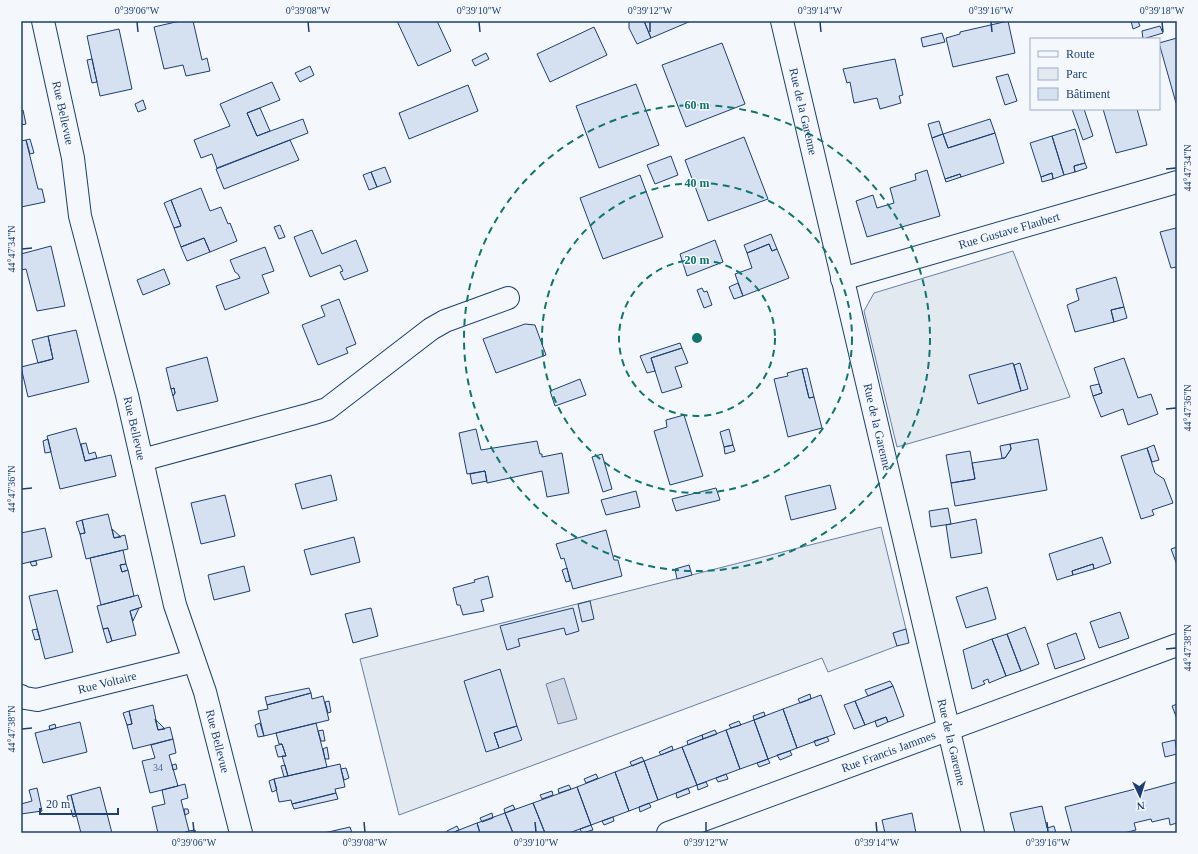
<svg xmlns="http://www.w3.org/2000/svg" width="1198" height="854" font-family="'Times New Roman',serif">
<rect width="100%" height="100%" fill="#f4f7fb"/>
<!-- green -->
<path fill="#e3e9f0" stroke="#687fa3" d="M1013,251L1070,397L897,447L864,311L874,293Z
M881,527L906,629L893,633L897,646L828,672L822,658L399,815L360,659Z"/>
<!-- water -->
<path fill="#cfd7e4" stroke="#687fa3" d="M564,678L577,719L558,724L546,684Z"/>
<!-- building -->
<path fill="#d5e0f0" stroke="#1d3f73" d="M180,21H193L202,60L207,58L210,71L186,76L183,65L164,69L154,27Z
M397,21H437L451,51L418,66Z
M629,21H644L651,38L637,44L629,28Z
M644,21H691L651,38Z
M1008,21L1015,53L953,67L946,38L960,34V32Z
M1131,21H1138L1140,26L1133,29Z
M1160,26L1163,33L1143,39L1142,31Z
M594,27L607,55L550,82L537,54Z
M119,29L132,89L100,96L87,36Z
M942,33L945,42L923,47L921,38Z
M1177,38V103H1176L1159,43Z
M722,43L745,104L686,127L662,65Z
M486,53L489,59L475,66L472,60Z
M92,59L97,82L92,83L87,60Z
M895,59L903,95L899,96L901,103L880,109L877,98L854,103L850,82L847,83L843,69Z
M310,66L314,75L300,82L295,73Z
M1008,74L1017,101L1005,105L996,77Z
M272,82L280,100L247,113L257,136L303,119L308,133L217,168L212,154L201,158L194,140L230,126L220,104Z
M636,84L659,145L599,168L576,106Z
M468,85L478,111L409,139L399,113Z
M143,100L146,109L138,112L135,104Z
M260,108L270,131L257,136L247,113Z
M1072,109H1084L1093,136L1083,140Z
M1103,109H1137L1147,145L1116,153Z
M23,110L26,124L21,125V111Z
M990,119L995,133L948,148L943,134Z
M939,121L943,134L932,138L928,124Z
M1075,129L1085,163L1074,166L1075,172L1064,175L1052,136Z
M995,133L1004,163L961,177L960,174L945,179L932,138L943,134L948,148Z
M1052,136L1064,175L1053,179L1052,173L1041,177L1030,143Z
M744,137L768,199L708,221L685,160Z
M30,139L34,153L30,154L26,140Z
M26,140L38,189H42L45,202L21,207V141Z
M290,140L299,160L224,189L216,169Z
M671,156L678,175L655,184L647,165Z
M1085,163L1087,168L1075,172L1074,166Z
M385,167L391,182L377,187L371,172Z
M927,170L940,216L867,237L856,201L873,195L877,208L894,203L890,188L916,180L915,174Z
M371,172L377,187L369,190L363,175Z
M1052,173L1053,179L1042,182L1041,177Z
M960,174L961,177L946,182L945,179Z
M640,175L663,237L603,259L580,198Z
M201,188L210,211L221,207L228,224L230,223L237,241L210,252L204,238L181,247L174,228L181,226L171,200Z
M171,200L181,226L174,228L164,203Z
M280,225L285,237L279,239L274,227Z
M1176,228L1177,232V267L1171,268L1160,232Z
M312,230L322,254L356,240L368,271L344,280L340,272L343,271L340,265L310,277L294,237Z
M771,234L777,249L772,251L769,244L747,253L744,245Z
M204,238L210,252L187,261L181,247Z
M715,240L723,262L687,276L680,254Z
M769,244L772,251L777,249L789,278L743,296L735,274L752,268L747,253Z
M51,246L65,306L37,311L26,269L21,270V254Z
M265,247L274,271L262,275L269,293L225,310L216,286L240,278L238,274L235,272L230,260Z
M164,269L170,284L143,295L137,280Z
M1116,277L1124,307L1111,310L1114,322L1075,332L1067,305L1079,300L1076,289Z
M738,283L743,296L734,299L729,287Z
M702,288L704,292L707,291L712,305L704,308L697,290Z
M339,299L356,344L346,348L348,353L318,365L302,325L325,316L321,306Z
M1124,307L1127,318L1114,322L1111,310Z
M525,324L535,325L546,355L496,373L483,339Z
M76,330L89,382L28,397L21,367L53,359L48,336Z
M48,336L53,359L38,363L32,340Z
M680,343L682,348L651,358L655,371L647,373L640,356Z
M682,348L688,363L675,367L682,387L662,393L651,358Z
M207,357L218,401L177,411L173,396L175,393L174,388L171,389L166,368Z
M1124,358L1138,398L1151,394L1158,414L1128,425L1123,409L1101,417L1093,396L1102,393L1094,368Z
M1013,363L1021,391L978,404L969,375Z
M1020,363L1028,389L1021,391L1014,365Z
M807,368L814,397L809,398L802,369Z
M802,369L809,398L814,397L822,428L788,437L774,379L788,376L787,373Z
M580,379L586,395L555,406L550,391Z
M1099,384L1102,393L1093,396L1090,386Z
M174,388L175,393L173,396L171,389Z
M684,415L703,476L670,485L654,431L667,427L666,420Z
M76,428L85,461L111,455L116,476L60,489L47,436Z
M476,429L481,450L537,441L540,454H542V457L562,453L569,493L547,497L542,471L487,483L485,471L467,474L459,433Z
M729,429L733,445L724,447L720,432Z
M48,439L51,452L45,453L43,441Z
M1038,439L1047,490L955,506L951,483L975,479L972,463L1005,458L1011,449L1010,444Z
M86,443L89,454L95,452L97,458L85,461L81,444Z
M1010,444L1011,449L1005,458H1002L1000,446Z
M733,445L735,451L725,454L724,447Z
M1154,445L1159,460L1152,462L1147,448Z
M1147,448L1155,473L1164,479L1173,503L1152,510L1154,515L1141,519L1121,456Z
M970,451L975,479L951,483L946,455Z
M602,454L612,489L603,492L592,457Z
M485,471L487,481L472,484L470,474Z
M331,475L337,500L302,509L295,484Z
M830,485L836,509L791,520L785,496Z
M716,488L720,500L676,511L672,499Z
M636,491L640,507L606,515L601,500Z
M225,495L235,536L201,544L191,503Z
M948,508L951,524L931,527L929,511Z
M108,514L114,538L125,535L128,549L86,559L80,534L85,533L82,520Z
M976,519L982,553L951,558L946,525Z
M82,520L85,533L80,534L76,522Z
M45,528L52,557L21,564V533Z
M112,529L121,537L114,538Z
M606,530L614,560H618L622,576L573,589L564,558L561,559L556,544Z
M354,537L360,562L311,575L304,550Z
M1102,537L1111,563L1094,569L1093,564L1072,571L1073,575L1057,580L1049,554Z
M1177,547V565L1171,549Z
M123,550L126,564L120,565L122,572L128,570L134,596L101,605L90,558Z
M36,561L37,565L32,566L30,562Z
M126,564L128,570L122,572L120,565Z
M1093,564L1094,569L1073,575L1072,571Z
M689,565L692,575L677,579L675,569Z
M244,566L250,591L214,600L208,575Z
M567,568L570,581L566,582L562,570Z
M488,576L493,597L481,600L484,611L463,615L460,605H457L453,588L475,582L474,580Z
M987,587L996,619L966,628L956,597Z
M57,590L73,652L45,659L29,596Z
M138,595L142,607L130,611L136,635L112,641L108,628L103,629L97,606Z
M590,601L594,619L582,622L578,604Z
M139,608L133,621L130,611Z
M371,608L378,636L353,643L345,614Z
M573,608L579,631L566,635L564,628L518,639L520,646L507,650L500,626Z
M1120,612L1129,638L1099,648L1090,622Z
M1025,627L1039,664L1021,671L1007,634Z
M108,628L112,641L107,643L103,629Z
M37,629L40,639L35,640L32,630Z
M906,629L909,643L897,646L893,633Z
M1076,633L1085,659L1055,669L1047,644Z
M1007,634L1021,671L1006,676L992,639Z
M992,639L1006,676L989,683L988,679L983,681L985,684L972,689L963,650Z
M500,669L517,726L494,733L499,748L486,752L464,681Z
M890,681L893,686L868,696L865,690Z
M893,686L904,716L888,722L886,717L865,725L855,701Z
M309,688L311,693L267,705L265,697Z
M311,693L312,699L323,696L329,720L264,736L258,711L268,709L267,705Z
M810,694L811,699L800,703L798,699Z
M821,695L835,734L797,748L783,709Z
M329,701L331,712L328,713L325,702Z
M855,701L865,725L854,729L844,705Z
M1177,704V719L1172,706Z
M153,705L158,730L170,727L173,739L133,749L127,725L132,724L129,711Z
M783,709L797,748L768,759L754,720Z
M129,711L132,724L127,725L123,713Z
M764,712L765,716L754,720L753,716Z
M886,717L888,722L877,727L875,721Z
M155,719L165,729L158,730Z
M754,720L768,759L740,769L726,730Z
M739,721L741,725L731,728L729,725Z
M80,722L87,752L43,763L35,733Z
M260,723L264,736L258,737L255,725Z
M316,723L327,767L288,776L282,756H286L282,744H279L276,733Z
M55,724L56,728L50,730L49,726Z
M517,726L522,740L499,748L494,733Z
M323,730L325,741H321L318,731Z
M715,730L717,734L703,739L702,735Z
M726,730L740,769L697,785L682,747Z
M702,735L703,739L688,745L687,741Z
M827,737L829,741L816,746L814,741Z
M173,739L176,753L169,755L178,786L150,793L142,761L155,758L151,745Z
M1175,740L1177,754L1165,757L1162,743Z
M282,744L286,756L278,757L275,746Z
M672,746L673,750L661,755L659,752Z
M327,747L329,759H325L323,749Z
M682,747L697,785L658,800L644,761Z
M790,751L792,755L780,760L777,755Z
M642,757L644,761L632,766L630,762Z
M768,759L770,763L759,767L757,763Z
M644,761L658,800L629,811L615,772Z
M176,764L177,769L173,770L172,765Z
M340,764L345,787L335,789L336,793L292,804L291,800L279,802L274,779Z
M285,765L288,776L284,777L281,766Z
M346,768L349,778L344,780L341,769Z
M615,772L629,811L591,825L577,787Z
M596,774L598,778L586,783L584,779Z
M726,774L728,779L718,782L716,778Z
M274,779L277,790L272,792L269,781Z
M706,782L708,786L698,790L697,785Z
M1177,782V823L1170,825L1169,818L1152,822L1151,819L1134,823L1136,830L1124,833H1072L1065,807L1143,787L1144,791Z
M185,784L188,798L181,800L189,831L183,833H158L152,807L165,804L162,790Z
M569,785L571,789L559,793L558,789Z
M100,787L112,833H81L71,795Z
M577,787L591,825L569,833H545L533,803Z
M37,788L42,811L21,814V804L32,801L29,790Z
M688,788L690,793L677,798L676,793Z
M552,791L553,795L542,799L540,795Z
M336,793L338,799L294,809L292,804Z
M71,795L76,816L73,817L67,796Z
M533,803L545,833H513L505,813Z
M649,803L651,807L640,812L639,807Z
M513,805L515,809L505,813L504,809Z
M1042,806L1047,828L1054,826L1056,833H1015L1010,813Z
M184,809H188L189,813L185,815Z
M492,813L493,818L482,822L480,818Z
M505,813L513,833H480L477,823Z
M912,813L916,833H885L882,820Z
M613,817L614,821L604,825L602,821Z
M477,823L480,833H452L459,830Z
M591,825L593,830L582,833L580,829Z
M457,826L459,830L452,833H447V831Z
M350,827L352,833H324Z
M195,830L196,833H183L189,831Z"/>
<g fill="none" stroke-linecap="round" stroke-linejoin="round">
<defs>
<g id="minor">
<path id="s1" d="M43,21L73,158L80,216L127,395L175,605L205,692L241,833"/>
<path id="s2" d="M782,21L973,833"/>
<path id="s3" d="M842,279L1177,182"/>
<path d="M142,460L311,414L327,409L431,329L445,321L508,298"/>
<path id="s4" d="M21,696L25,698L37,700L194,661"/>
<path id="s5" d="M668,833L1177,645"/>
</g>
</defs>
<!-- minor casing -->
<use href="#minor" stroke="#1d3f73" stroke-width="24"/>
<!-- minor -->
<use href="#minor" stroke="#f4f7fb" stroke-width="22"/>
</g>
<!-- ticks -->
<path fill="none" stroke="#1d3f73" stroke-width="1.5" d="M137,22L138,32M308,22L309,32M479,22L480,32M650,22V32M820,22L821,32M991,22L992,32M1162,22L1163,32M1166,169L1176,168M22,249L32,248M1166,409L1176,408M22,489L32,488M1166,649L1176,648M22,729L32,728M193,822L194,832M364,822L365,832M535,822L536,832M706,822V832M876,822L877,832M1047,822L1048,832"/>
<!-- distance rings -->
<g fill="none" stroke="#0f766e" stroke-width="2" stroke-dasharray="7 5">
<circle cx="697" cy="338" r="78"/>
<circle cx="697" cy="338" r="155"/>
<circle cx="697" cy="338" r="233"/>
</g>
<g text-anchor="middle" stroke-width="3" stroke-linejoin="round" paint-order="stroke">
<!-- number labels -->
<g font-size="10" fill="#4b6792">
<text x="158" y="771">34</text>
</g>
<!-- street labels -->
<g font-size="12" fill="#1d3f73" stroke="#f4f7fb">
<text dy="4" stroke="none"><textPath href="#s2" startOffset="93">Rue de la Garenne</textPath></text>
<text dy="4" stroke="none"><textPath href="#s1" startOffset="94">Rue Bellevue</textPath></text>
<text dy="4" stroke="none"><textPath href="#s3" startOffset="174">Rue Gustave Flaubert</textPath></text>
<text dy="4" stroke="none"><textPath href="#s2" startOffset="417">Rue de la Garenne</textPath></text>
<text dy="4" stroke="none"><textPath href="#s1" startOffset="418">Rue Bellevue</textPath></text>
<text dy="4" stroke="none"><textPath href="#s4" startOffset="89">Rue Voltaire</textPath></text>
<text dy="4" stroke="none"><textPath href="#s1" startOffset="742">Rue Bellevue</textPath></text>
<text dy="4" stroke="none"><textPath href="#s2" startOffset="741">Rue de la Garenne</textPath></text>
<text dy="4" stroke="none"><textPath href="#s5" startOffset="235">Rue Francis Jammes</textPath></text>
</g>
</g>
<circle cx="697" cy="338" r="6" fill="#0f766e" stroke="#f4f7fb" stroke-width="2"/>
<g font-size="12" text-anchor="middle" font-weight="bold" fill="#0f766e" stroke="#f4f7fb" stroke-width="3" stroke-linejoin="round" paint-order="stroke">
<text x="697" y="109">60 m</text>
<text x="697" y="187">40 m</text>
<text x="697" y="264">20 m</text>
</g>
<!-- border -->
<rect width="1198" height="854" fill="none" stroke="#f4f7fb" stroke-width="44"/>
<!-- legend -->
<rect x="1030" y="38" width="130" height="72" fill="#f4f7fb" stroke="#9eadc5"/>
<rect x="1038" y="51" width="20" height="6" fill="#f4f7fb" stroke="#9eadc5"/>
<text x="1066" y="58" font-size="12" fill="#1d3f73">Route</text>
<rect x="1038" y="68" width="20" height="12" fill="#e3e9f0" stroke="#9eadc5"/>
<text x="1066" y="78" font-size="12" fill="#1d3f73">Parc</text>
<rect x="1038" y="88" width="20" height="12" fill="#d5e0f0" stroke="#9eadc5"/>
<text x="1066" y="98" font-size="12" fill="#1d3f73">Bâtiment</text>
<!-- north arrow -->
<g transform="translate(1140 796) rotate(176)" stroke="#f4f7fb" stroke-width="3" paint-order="stroke">
<path d="M0-3L7 15L0 10L-7 15Z" fill="#1d3f73"/>
<text y="-6" font-size="11" font-weight="bold" text-anchor="middle" fill="#1d3f73">N</text>
</g>
<!-- scale -->
<path d="M40 808v6h78v-6" fill="none" stroke="#1d3f73" stroke-width="2"/>
<text x="46" y="808" font-size="12" fill="#1d3f73" stroke="#f4f7fb" stroke-width="3" paint-order="stroke">20 m</text>
<rect x="22" y="22" width="1154" height="810" fill="none" stroke="#1d3f73" stroke-width="1.5"/>
<g font-size="10" text-anchor="middle" fill="#1d3f73">
<text x="137" y="14">0°39'06"W</text>
<text x="308" y="14">0°39'08"W</text>
<text x="479" y="14">0°39'10"W</text>
<text x="650" y="14">0°39'12"W</text>
<text x="820" y="14">0°39'14"W</text>
<text x="991" y="14">0°39'16"W</text>
<text x="1162" y="14">0°39'18"W</text>
<text transform="translate(1187 168) rotate(-90)" y="4">44°47'34"N</text>
<text transform="translate(11 249) rotate(-90)" y="4">44°47'34"N</text>
<text transform="translate(1187 408) rotate(-90)" y="4">44°47'36"N</text>
<text transform="translate(11 489) rotate(-90)" y="4">44°47'36"N</text>
<text transform="translate(1187 648) rotate(-90)" y="4">44°47'38"N</text>
<text transform="translate(11 729) rotate(-90)" y="4">44°47'38"N</text>
<text x="194" y="846">0°39'06"W</text>
<text x="365" y="846">0°39'08"W</text>
<text x="536" y="846">0°39'10"W</text>
<text x="706" y="846">0°39'12"W</text>
<text x="877" y="846">0°39'14"W</text>
<text x="1048" y="846">0°39'16"W</text>
</g>
</svg>
